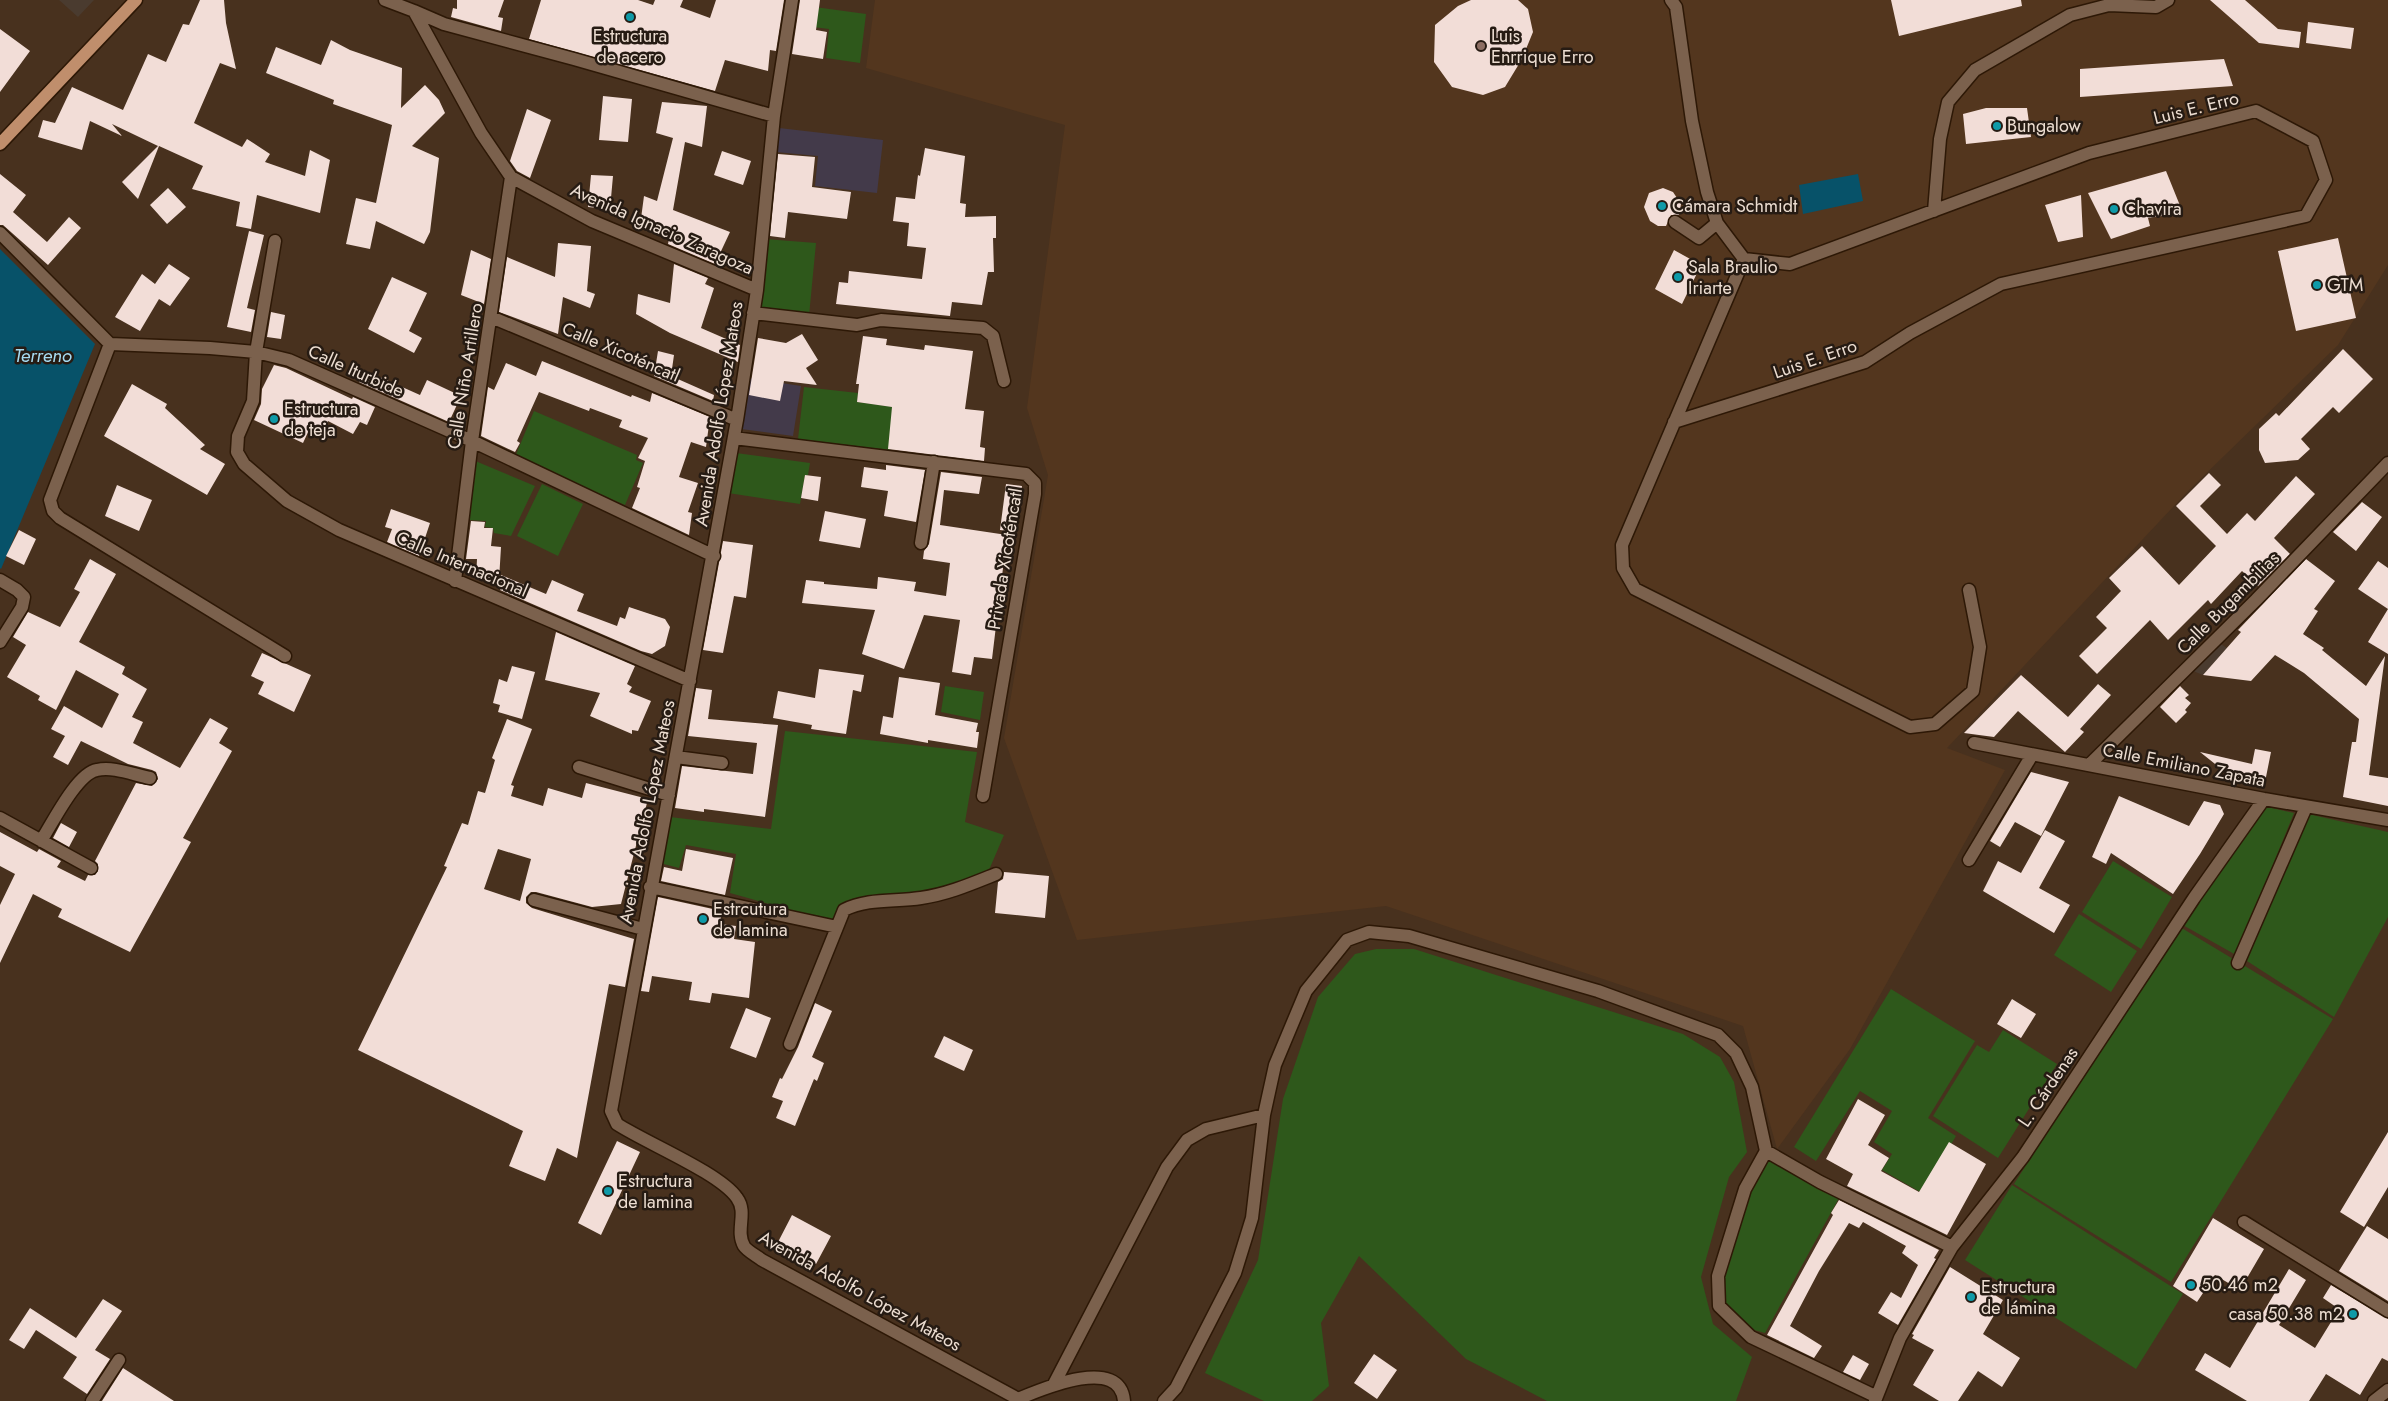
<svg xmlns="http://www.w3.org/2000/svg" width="2388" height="1401" font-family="Jost,sans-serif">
<rect width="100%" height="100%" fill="#48311e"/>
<!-- commercial -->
<path fill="#4a3b2f" d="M59,0H94L78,17Z
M2216,641L2227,648L2203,675L2188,669Z"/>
<!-- industrial -->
<path fill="#433a4a" d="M779,128L883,140L877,193L815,186L818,156L776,152Z
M748,378L801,386L793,436L741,429Z"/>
<!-- built -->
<path fill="#53361e" d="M875,0H2388V265L2338,345L2188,491L1947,748L2005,770L1850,1049L1777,1149L1743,1026L1386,906L1077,940L1004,738L1048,475L1027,408L1065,125L866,68Z"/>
<!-- green -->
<path fill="#2e581b" d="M800,5L866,14L860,63L826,58L829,29L797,25Z
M765,239L816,243L809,316L758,311Z
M804,387L858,393L857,402L895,407L890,450L798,439Z
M534,411L637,455L636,460L643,463L625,505L515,457Z
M736,453L810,463L808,475H805L800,504L728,493Z
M473,460L535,486L511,536L494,533L493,528L485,527L486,521L469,520Z
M542,484L583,504L558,556L517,536Z
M945,686L984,692L980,720L941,712Z
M785,731L977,752L965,822L1004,835L989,870L949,887L919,894L858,897L839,907L833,922L730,893L736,854L686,845L679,868L660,863L670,817L771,829Z
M2263,806L2294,813L2236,955L2181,924Z
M2308,814L2388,832V917L2334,1017L2247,961Z
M2113,861L2172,897L2141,949L2082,912Z
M2079,914L2137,951L2111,992L2054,955Z
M2180,927L2333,1019L2171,1282L2014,1184Z
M1376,949H1414L1683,1034L1720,1057L1734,1082L1747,1152L1729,1177L1701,1277L1713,1324L1752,1357L1736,1401H1547L1466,1359L1359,1256L1321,1323L1329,1386L1312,1401H1264L1205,1373L1258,1260L1283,1099L1318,997L1355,954Z
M1891,989L1975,1041L1928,1118L1956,1136L1922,1193L1882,1170L1892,1154L1874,1142L1892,1111L1860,1091L1816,1161L1794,1147Z
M2003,1030L2057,1064L1998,1158L1933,1116L1977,1045L1989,1052Z
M1769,1160L1839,1198L1765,1333L1754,1330L1722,1303L1723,1275L1750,1190Z
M2012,1185L2183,1294L2136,1369L1965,1260Z"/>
<!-- water -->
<path fill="#075269" d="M1858,174L1863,201L1803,214L1799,185Z
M0,249L95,344L1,569L0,568Z"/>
<!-- building -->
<path fill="#f2ddd7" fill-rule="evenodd" d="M200,0H224L226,23L236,69L220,63L194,123L242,147L247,139L270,154L265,162L305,176L310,150L330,160L320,213L257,195L251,229L236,226L240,202L192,189L203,166L159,146L138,199L122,182L158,146L112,124L122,136L90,121L82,150L38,137L43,120L55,123L72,87L123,110L148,54L166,62L183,24L189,25Z
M457,0H504L498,17L503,18L501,31L451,17L453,8L457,9Z
M541,0H638L653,5L655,0H683L680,7L710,18L716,0H784L776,51L770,50L768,71L725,60L715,91L529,39Z
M800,0H820L816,30L827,32L823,59L792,54Z
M1471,0H1518L1528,9L1533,32L1522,59L1505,87L1483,95L1452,87L1434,62L1435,25L1458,6Z
M1891,0H2021L2022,6L1899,36Z
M2210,0H2245L2278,29L2301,32L2299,48L2259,43Z
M2308,22L2354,28L2351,49L2306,43Z
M0,29L30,51L0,92Z
M331,40L350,50L402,68L401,108L425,85L439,100L445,113L412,146L439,158L430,232L424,244L376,221L370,249L346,244L356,198L376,203L392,125L333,104L334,100L266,73L276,47L321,65Z
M2224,59L2233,86L2080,97V69Z
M603,96L632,99L628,142L599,140Z
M662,102L707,106L702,147L685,142L673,210L730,232L715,264L668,244L670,234L640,226L644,196L657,201L673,138L656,133Z
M1986,108H2027L2031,137L1966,144L1963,114Z
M527,109L551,120L530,178L517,171L510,161Z
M925,148L965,156L960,203L966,204L965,217L996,216V238H993L994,272H988L982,305L952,302L950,316L836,304L839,282L848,283L849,271L922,279L926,248L907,246L909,223L893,221L896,197L915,199L918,175L920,176Z
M722,151L751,161L743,185L714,175Z
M778,154L815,157L812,187L851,192L847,219L788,212L785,238L770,236Z
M2166,171L2183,213L2148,218L2150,226L2111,239L2088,193Z
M0,174L26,195L13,212L47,242L69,217L81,228L48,265L3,225H0Z
M591,175L613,176L610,209L588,207Z
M168,188L186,207L167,224L150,205Z
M1663,188L1673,192L1681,204L1679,215H1671L1666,226H1658L1650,221L1644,207L1649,193Z
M2081,195L2083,237L2058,242L2045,205Z
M249,231L264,235L247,308L255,310L251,332L227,327Z
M2338,238L2356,318L2296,331L2278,251Z
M558,243L591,246L587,291L595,294L590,308L563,297L558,334L499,312L507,257L555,277Z
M471,250L491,259L484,304L461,295Z
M1674,250L1701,265L1682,304L1655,289Z
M169,264L190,278L170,306L159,299L140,331L115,317L142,274L155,284Z
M674,264L708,278L705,284L714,288L701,328L740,345L738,362L670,333L636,314L638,294L670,303Z
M392,277L427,293L409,331L422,338L414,353L368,329Z
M271,312L285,315L281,339L267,337Z
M802,334L818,360L806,368L817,385L784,381L780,401L749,395L758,338L786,343Z
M863,336L887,339L886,345L924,350L925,345L973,351L965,409L984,411L980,447L985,448L984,461L888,449L892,407L857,402L859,384H856Z
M2343,349L2373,379L2339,413L2333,407L2301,439L2310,449L2298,460L2265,463L2259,450V429L2276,413L2279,416Z
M658,351L674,355L671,376L714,395L713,401L654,376Z
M542,361L631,397L632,395L650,402L652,393L710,417L706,447L691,442L679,477L698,483L688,512L692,513L689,535L632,508L640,488L637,487L645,461L638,458L648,438L619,427L622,420L590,408L589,411L539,392L517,441L520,443L515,452L481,436L488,387L494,390L506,363L536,376Z
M274,365L286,368L352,399L353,397L375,407L367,425L360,422L353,434L328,421L321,435L309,430L303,443L254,420L261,404L262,389Z
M364,370L420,395L427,380L461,396L449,422L359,382Z
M132,384L167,404L165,408L205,445L200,449L225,464L207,495L104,436Z
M886,465L925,470L916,522L884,516L888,491L861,487L864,467L886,470Z
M941,472L982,477L979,494L944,490L940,525L1007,535L992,659L974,657L971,675L952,672L960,620L924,615L904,669L862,654L875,610L802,603L806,580L824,582V584L877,589L878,577L916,582L914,591L946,596L950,563L923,559L924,551L929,544Z
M2209,473L2221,485L2200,506L2227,534L2247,513L2255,521L2296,476L2315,494L2274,538L2290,554L2258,586L2242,571L2211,604L2208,600L2168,640L2150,620L2097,674L2079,656L2107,628L2096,617L2121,591L2109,578L2142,546L2179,585L2216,546L2176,506Z
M805,475L821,477L818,501L801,498Z
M1006,484L1022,486L1016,532L1000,530Z
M117,485L152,500L139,531L105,516Z
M2362,502L2382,517L2356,551L2333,532Z
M391,509L430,523L419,556L387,542L392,529L385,527Z
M825,511L866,519L860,548L819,541Z
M471,521L485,522L484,528H493L491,546L501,547L499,580L476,578L477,559H466Z
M19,530L36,539L24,565L6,556Z
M723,541L753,545L746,598L734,596L723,653L703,650Z
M90,559L116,574L79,642L125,667L122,674L147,689L132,717L143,722L133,743L180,768L210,718L228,728L219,743L232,751L183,838L191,842L130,952L58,917L62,909L33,894L0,963V905L15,874L0,866V832L37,852L39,849L61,861L57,867L85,881L88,875H95L98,871V864L95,861L136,783L152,786L158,779L156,772L152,770L128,764L81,741L68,765L53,757L65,736L51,729L64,706L102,728L119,694L76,670L56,710L38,700L40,696L7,677L26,645L13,637L28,612L60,627L80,592L74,589Z
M2306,559L2335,581L2314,609L2318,611L2303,634L2324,648L2322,650L2366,686L2385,656L2369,775L2388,778V806L2343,797L2352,742H2356L2359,719L2304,673L2275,655L2251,681L2203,675L2241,632L2238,630Z
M2378,561L2388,568V654L2368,642L2388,609L2358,589Z
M501,575L546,594L552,580L584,594L577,611L617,626L620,617L625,619L629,607L665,619L670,627L665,646L652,654L641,651L500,590Z
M556,632L635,666L627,684L632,687L629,692L651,701L638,731L632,730V734L590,716L600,693L545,680Z
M262,653L311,675L294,712L258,694L264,682L251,676Z
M512,666L535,672L522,719L498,712L500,705L493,703L499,679L507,682Z
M819,669L864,675L861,692L853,690L846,734L811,729L812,725L773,718L778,691L815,698Z
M2021,675L2068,717L2098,684L2111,695L2080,729L2084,732L2065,752L2018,711L1994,737L1964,733Z
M899,677L940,683L935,715L978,723L976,732H979L977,748L928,740V743L880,734L883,716L893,718Z
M2180,686L2189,695L2185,698L2191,703L2185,710L2187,712L2176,723L2160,707Z
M696,688L712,690L708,719L778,725L765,817L704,809V812L675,808L682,766L753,774L757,743L688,736Z
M507,719L532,729L511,785L514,786L511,796L543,806L548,788L582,798L586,783L648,799L621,904L592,907L536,892H531L526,897V903L532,908L634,939L625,987L609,984L577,1158L557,1148L545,1181L509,1166L523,1131L358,1050L447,867L444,866L462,823L468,825L478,791L485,793L495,760L492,758ZM498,849L531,859L520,901L484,889Z
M2255,749L2271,752L2265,782L2241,777L2239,783L2200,752L2252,764Z
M2031,772L2069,782L2041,836L2015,822L2000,847L1990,841Z
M2119,796L2189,826L2204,801L2220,805L2224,814L2200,854L2173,894L2111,853L2106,864L2092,857Z
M61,823L77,832L69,847L53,838Z
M2045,830L2065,841L2039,888L2070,905L2054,933L1983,891L1998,861L2021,873Z
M686,849L733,858L725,895L661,881L664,867L682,871Z
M1004,872L1049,876L1045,918L995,913L998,882L1003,879Z
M658,897L722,911L720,924L736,926L734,939L755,942L749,998L712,993L710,1003L689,1000L692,982L652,976L649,992L641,991Z
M2012,999L2036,1014L2021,1038L1997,1024Z
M815,1003L832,1011L812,1057L824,1063L817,1081L814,1079L795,1126L776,1118L783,1101L772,1097L780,1078L782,1079L798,1047Z
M746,1008L771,1018L756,1058L730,1048Z
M944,1036L973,1050L964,1071L934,1057Z
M1858,1099L1885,1115L1868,1145L1889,1158L1881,1171L1919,1192L1949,1142L1986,1164L1947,1235L1847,1186L1853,1174L1826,1159Z
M2388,1132V1187L2364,1227L2340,1212Z
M617,1141L640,1152L601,1235L578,1223Z
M1839,1200L1939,1250L1934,1258L1936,1259L1898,1325L1878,1313L1891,1292L1901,1298L1918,1265L1902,1253L1906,1246L1863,1222L1859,1228L1849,1223L1819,1271L1790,1326L1822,1346L1814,1358L1767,1335L1833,1215L1831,1213Z
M792,1215L831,1236L816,1264L777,1244Z
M2213,1218L2264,1249L2240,1290L2215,1275L2197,1302L2173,1286Z
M2367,1226L2388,1239V1301L2339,1271Z
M1950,1267L2003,1300L1983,1334L2020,1358L2002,1387L1978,1371L1958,1401H1939L1913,1385L1934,1350L1912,1338L1914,1335L1912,1334Z
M2289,1269L2306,1280L2279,1325L2315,1348L2339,1309L2323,1298L2331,1285L2388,1319V1361L2382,1358L2360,1395L2326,1374L2309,1401H2247L2195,1370L2205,1353L2230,1368Z
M103,1299L122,1311L95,1350L110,1359L87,1394L63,1378L77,1357L36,1330L24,1349L9,1340L30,1308L76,1338Z
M1374,1354L1397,1370L1377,1399L1354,1383Z
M1853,1355L1869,1364L1860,1380L1843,1372Z
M123,1368L174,1401H102Z"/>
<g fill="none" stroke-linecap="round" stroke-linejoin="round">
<defs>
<path id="minor" d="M385,0L414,11L481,133L511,177L592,221L757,290
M792,0L774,116L757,290L737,420L611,1111L617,1124C646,1143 720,1173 737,1198C748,1213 735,1230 744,1246C747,1251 757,1256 762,1260L1022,1401
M1671,0L1676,7L1692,121L1707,192L1717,223L1744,259L1790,264L2089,153L2256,111L2313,141L2326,180L2306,216L2001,284L1910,333L1865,362L1674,422
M414,11L444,24L574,59L774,116
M1934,211L1940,139L1948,102L1975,70L2070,15L2109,5L2156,7L2168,0
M1675,222L1699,238L1717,223
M0,233L110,344L210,348L256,352L289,360L472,441L714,556
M275,241L256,352L253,401L238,436L237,452L244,464L287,501L339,530L690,681
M1744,259L1622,545L1623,568L1635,589L1910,727L1935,724L1973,691L1980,647L1969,590
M753,313L857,325L881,320L983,328L993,336L1004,381
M491,317L737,420
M110,344L50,500L53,511L60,518L285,656
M734,438L1026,474L1035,483V494L983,796
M921,543L934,462
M0,580L17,590L24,597L22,607L0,642
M455,581L472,441L511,177
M1974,743L2264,799L2388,820
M676,757L722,763
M2090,764L2256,600L2388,463
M579,767L669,795
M0,818L91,868
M41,841C52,824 77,773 97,770C113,766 134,775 150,778
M1969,860L2032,755
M650,887L837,927
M534,900L643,929
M2238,963L2306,807
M790,1044L844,910C868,898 895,902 921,898C948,894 971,884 996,874
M2244,1222L2388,1311
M1054,1384L1167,1167L1187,1140L1206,1129L1264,1115
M1875,1396L1751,1337L1719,1306L1718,1276L1745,1189L1766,1151L1820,1182L1952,1247
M1018,1399C1042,1389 1120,1355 1124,1401
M92,1401L119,1360
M1164,1401L1176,1388L1235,1273L1252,1218L1264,1115L1275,1065L1306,991L1347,940L1369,932L1409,936L1598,991L1718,1035L1736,1053L1752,1087L1766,1151
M1875,1401L1900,1338L1952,1247L2023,1157L2194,898L2264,799
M2374,1401L2388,1390"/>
<path id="major" d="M0,144L136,0"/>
</defs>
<!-- minor casing -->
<use href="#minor" stroke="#2d1806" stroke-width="15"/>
<!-- major casing -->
<use href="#major" stroke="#2d1806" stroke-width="15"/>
<!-- minor -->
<use href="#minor" stroke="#7b614d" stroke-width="12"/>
<!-- major -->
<use href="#major" stroke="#c08e6c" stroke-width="12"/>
</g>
<!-- markers -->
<g fill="#0f9aa8" stroke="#261b13" stroke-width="2">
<circle cx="630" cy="17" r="5"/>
<circle cx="1997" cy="126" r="5"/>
<circle cx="1662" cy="206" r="5"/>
<circle cx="2114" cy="209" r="5"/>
<circle cx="1678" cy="277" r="5"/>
<circle cx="2317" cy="285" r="5"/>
<circle cx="274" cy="419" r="5"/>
<circle cx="703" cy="919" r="5"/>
<circle cx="608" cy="1191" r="5"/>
<circle cx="2191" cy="1285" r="5"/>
<circle cx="1971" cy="1297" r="5"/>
<circle cx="2353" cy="1314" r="5"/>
</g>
<circle fill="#8d6e63" stroke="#261b13" stroke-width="2" cx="1481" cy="46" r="5"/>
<g text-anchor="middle" stroke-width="5" stroke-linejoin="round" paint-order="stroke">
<!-- poi labels -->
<g font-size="18" fill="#ecddd1" stroke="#261b13" text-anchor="start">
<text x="630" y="42" text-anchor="middle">Estructura<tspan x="630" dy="21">de acero</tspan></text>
<text x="1491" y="42">Luis<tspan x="1491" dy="21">Enrrique Erro</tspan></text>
<text x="2007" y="132">Bungalow</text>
<text x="1672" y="212">Cámara Schmidt</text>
<text x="2124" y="215">Chavira</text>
<text x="1688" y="273">Sala Braulio<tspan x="1688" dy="21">Iriarte</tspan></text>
<text x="2327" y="291">GTM</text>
<text x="284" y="415">Estructura<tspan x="284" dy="21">de teja</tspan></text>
<text x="713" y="915">Estrcutura<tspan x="713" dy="21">de lamina</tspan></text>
<text x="618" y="1187">Estructura<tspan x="618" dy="21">de lamina</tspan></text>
<text x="2201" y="1291">50.46 m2</text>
<text x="1981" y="1293">Estructura<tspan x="1981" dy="21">de lámina</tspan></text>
<text x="2343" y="1320" text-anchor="end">casa 50.38 m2</text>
</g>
<!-- street labels -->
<g font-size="18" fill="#ecddd1" stroke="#261b13">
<text transform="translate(2196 108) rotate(-14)" y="6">Luis E. Erro</text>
<text transform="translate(662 229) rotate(24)" y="6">Avenida Ignacio Zaragoza</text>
<text transform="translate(621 352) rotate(23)" y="6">Calle Xicoténcatl</text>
<text transform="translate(1815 359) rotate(-19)" y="6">Luis E. Erro</text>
<text transform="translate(356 371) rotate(24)" y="6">Calle Iturbide</text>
<text transform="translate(465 376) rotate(-81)" y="6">Calle Niño Artillero</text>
<text transform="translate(719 414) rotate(-81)" y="6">Avenida Adolfo López Mateos</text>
<text transform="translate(1005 559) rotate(-81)" y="6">Privada Xicoténcatl</text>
<text transform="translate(462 564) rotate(23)" y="6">Calle Internacional</text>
<text transform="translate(2228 603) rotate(-45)" y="6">Calle Bugambilias</text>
<text transform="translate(2184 765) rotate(11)" y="6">Calle Emiliano Zapata</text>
<text transform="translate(647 812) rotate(-79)" y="6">Avenida Adolfo López Mateos</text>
<text transform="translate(2048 1087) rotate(-56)" y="6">L. Cárdenas</text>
<text transform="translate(860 1291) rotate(29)" y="6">Avenida Adolfo López Mateos</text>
</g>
<!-- water labels -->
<g font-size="19" font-style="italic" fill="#a6dbf1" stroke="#261b13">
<text x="43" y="362">Terreno</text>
</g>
</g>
</svg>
